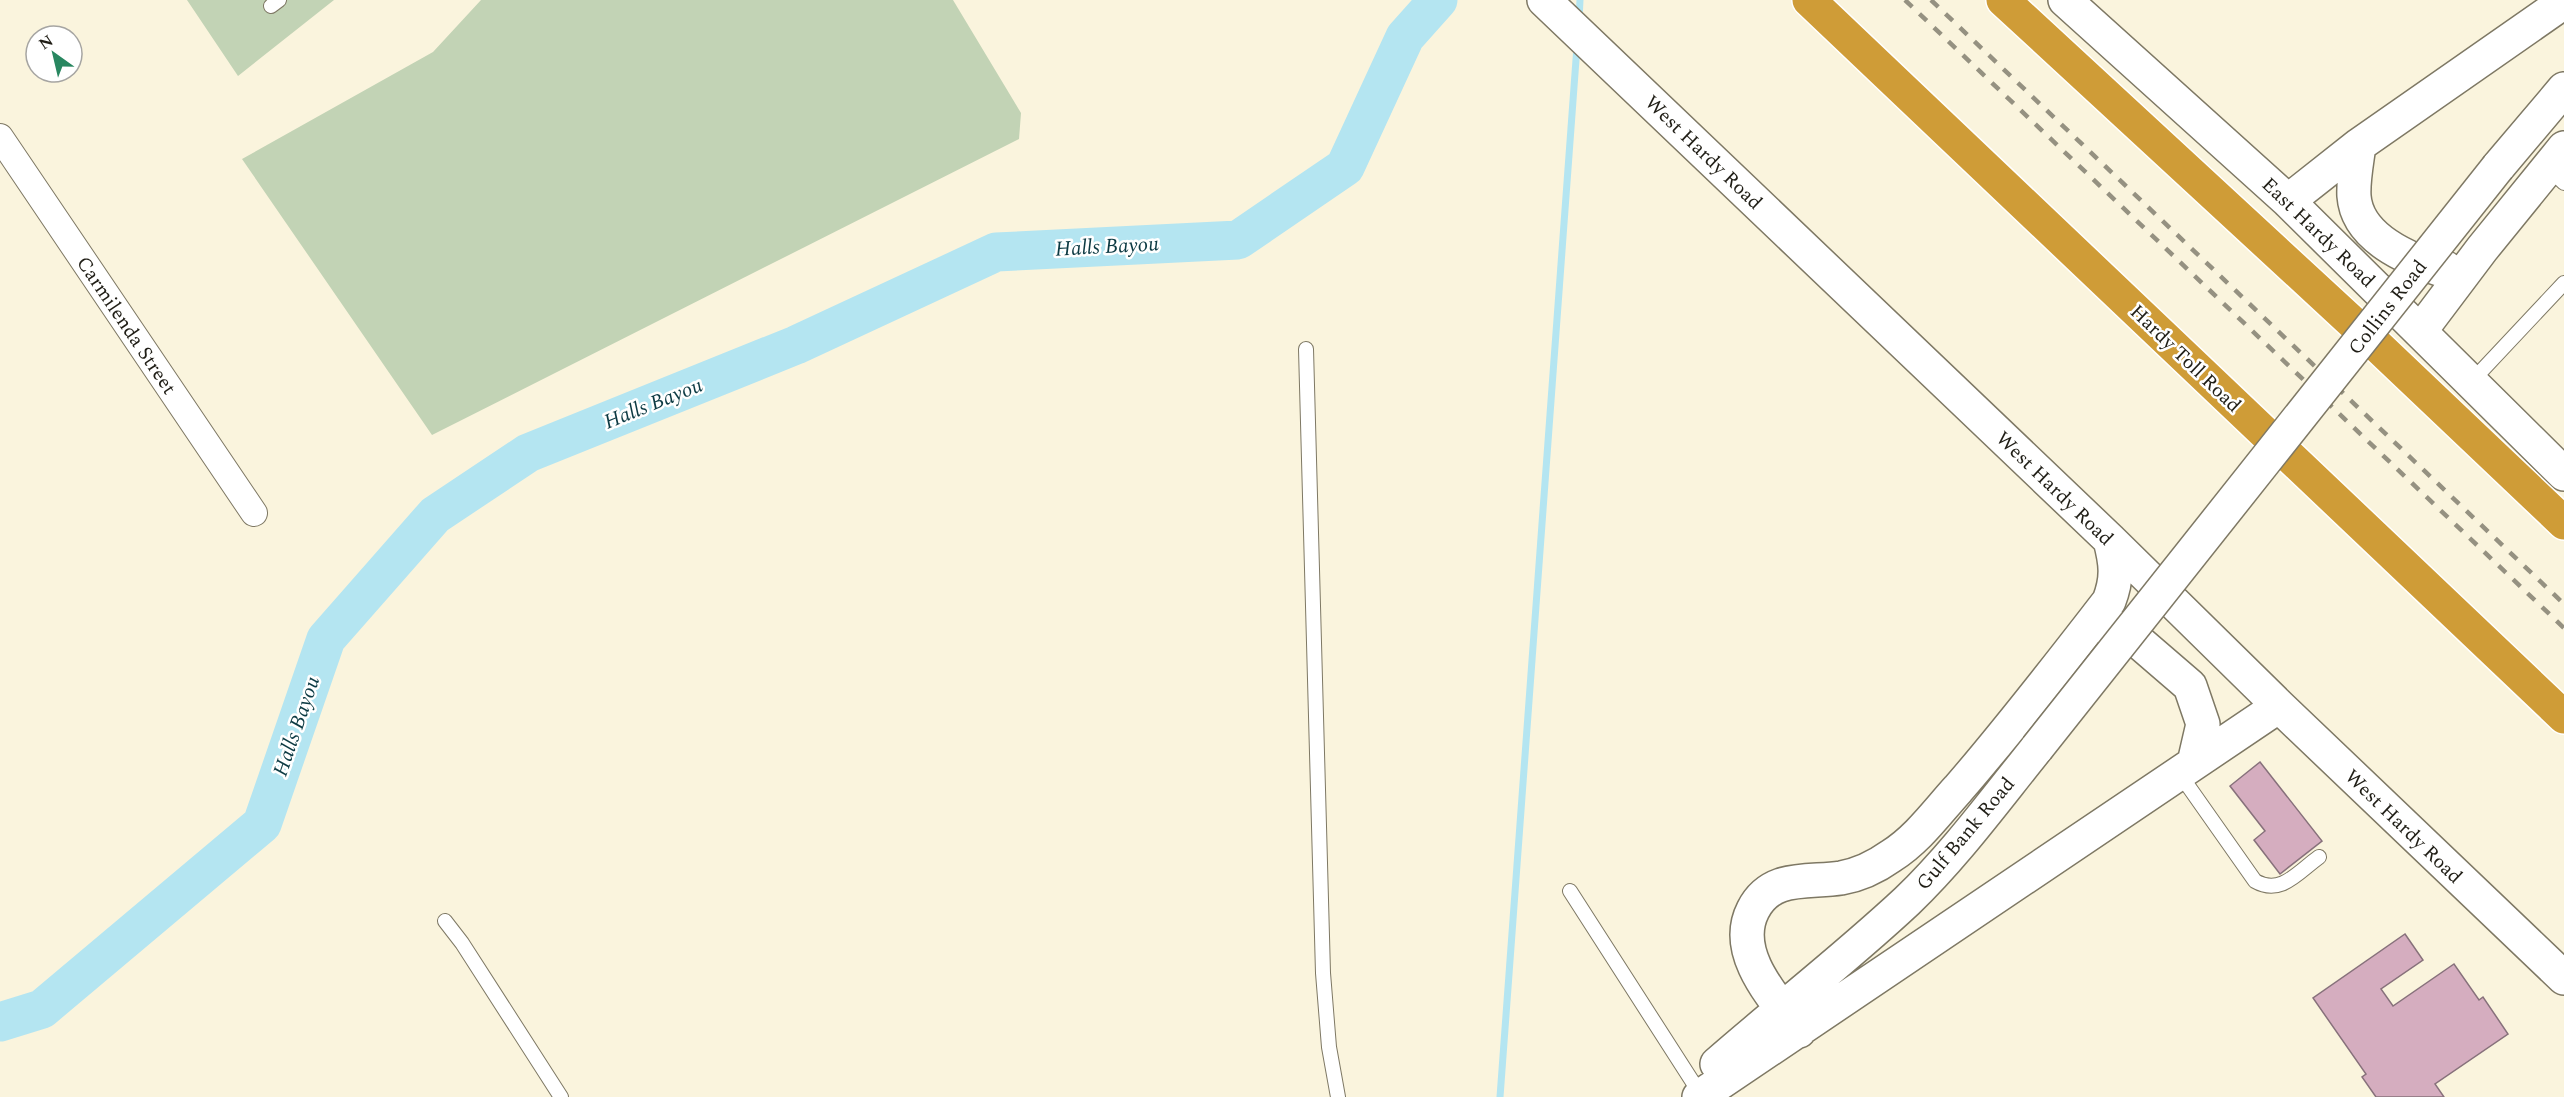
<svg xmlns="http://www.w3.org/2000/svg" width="2564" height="1097" font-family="Spectral,serif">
<rect width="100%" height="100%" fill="#faf4dd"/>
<!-- green -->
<path fill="#c2d3b5" d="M187,0H334L238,76Z
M481,0H953L1021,113L1019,139L432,435L242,159L433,52Z"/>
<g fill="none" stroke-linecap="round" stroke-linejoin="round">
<!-- stream -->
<path stroke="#b4e5f1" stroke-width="7" d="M1579,20L1580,0
M1500,1097L1577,46"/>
<!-- river -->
<path stroke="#b4e5f1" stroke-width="39" d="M0,1022L42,1009L262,824L326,639L435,515L528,453L796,345L996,252L1238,240L1345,167L1405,37L1438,0"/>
</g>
<!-- building -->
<path fill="#d5adbf" stroke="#87717b" stroke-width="1.5" d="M2260,762L2322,841L2280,874L2254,840L2265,831L2230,786Z
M2405,934L2423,960L2381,989L2393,1006L2454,964L2479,1000L2483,997L2508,1034L2435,1084L2444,1097H2376L2362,1077L2366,1074L2313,998Z"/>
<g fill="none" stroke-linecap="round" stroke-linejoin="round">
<defs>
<path id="lane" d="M271,6L279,0
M2548,168L2564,183
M1306,349L1323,973L1329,1047L1338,1097
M2472,381L2564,283
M2179,773L2255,881C2281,896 2298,872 2319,857
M1570,891L1694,1084
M445,921L462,943L561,1097"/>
<path id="street" d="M0,137L254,513"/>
<path id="secondary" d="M1544,0L2110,540L2279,706L2564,978
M2065,0L2288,201L2564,474
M2359,145C2357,161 2353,180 2354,196C2357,238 2408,259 2442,270L2446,268
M2498,167L2564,89
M2288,201L2359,145L2564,2
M2421,330L2482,249L2564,148
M2102,626L2106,625L2125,630L2190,686L2203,724L2194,763
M1799,1031C1775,999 1731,953 1753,910C1771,874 1808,883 1841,878C1858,875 1877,866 1891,856C1918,839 1937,812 1958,789C2011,728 2060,664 2109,601C2118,578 2116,563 2110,540
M1717,1064C1780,1009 1846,958 1907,901C1955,855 1995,800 2037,748
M1699,1097L2279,706"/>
<path id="highway" d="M1809,0L2564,717
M2003,0L2366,335L2564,523"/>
</defs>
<!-- lane casing -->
<use href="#lane" stroke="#7e7864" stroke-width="16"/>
<!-- street casing -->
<use href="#street" stroke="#7e7864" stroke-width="28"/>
<!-- secondary casing -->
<use href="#secondary" stroke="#7e7864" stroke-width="36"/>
<!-- highway casing -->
<use href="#highway" stroke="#fff" stroke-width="36"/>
<!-- lane -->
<use href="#lane" stroke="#fff" stroke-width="14"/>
<!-- street -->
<use href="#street" stroke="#fff" stroke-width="26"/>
<!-- secondary -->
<use href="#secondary" stroke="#fff" stroke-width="33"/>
<!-- highway -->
<use href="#highway" stroke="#cf9c37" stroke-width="33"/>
<!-- rail -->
<path stroke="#959181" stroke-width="4.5" stroke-dasharray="10 10" stroke-linecap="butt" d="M1905,0L2564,628
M1931,0L2564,604"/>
<defs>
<path id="secondary-bridge" d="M2037,748L2498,167"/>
</defs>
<!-- secondary-bridge casing -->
<use href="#secondary-bridge" stroke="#7e7864" stroke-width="36" stroke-linecap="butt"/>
<!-- secondary-bridge -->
<use href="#secondary-bridge" stroke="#fff" stroke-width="33"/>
</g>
<g text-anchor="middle" stroke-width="5" stroke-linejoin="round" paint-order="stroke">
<!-- street labels -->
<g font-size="20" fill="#201e16" stroke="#fff">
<text transform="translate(1704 152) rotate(44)" y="7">West Hardy Road</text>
<text transform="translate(2319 232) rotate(44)" y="7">East Hardy Road</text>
<text transform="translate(2387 307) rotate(-52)" y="7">Collins Road</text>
<text transform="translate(127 325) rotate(56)" y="7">Carmilenda Street</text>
<text transform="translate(2186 358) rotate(44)" y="7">Hardy Toll Road</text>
<text transform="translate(2055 488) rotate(44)" y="7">West Hardy Road</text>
<text transform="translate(2404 826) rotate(44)" y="7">West Hardy Road</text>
<text transform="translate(1965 833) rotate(-50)" y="7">Gulf Bank Road</text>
</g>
<!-- water labels -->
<g font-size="21" font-style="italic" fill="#0c3a43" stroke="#fff">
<text transform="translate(1107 246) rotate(-3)" y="7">Halls Bayou</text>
<text transform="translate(653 403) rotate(-22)" y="7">Halls Bayou</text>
<text transform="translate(296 726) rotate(-71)" y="7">Halls Bayou</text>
</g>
</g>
<!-- north arrow -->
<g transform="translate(54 54) rotate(326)"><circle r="28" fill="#ffffff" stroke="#a6a5a2" stroke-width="1.5"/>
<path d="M0-4.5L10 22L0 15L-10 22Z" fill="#288760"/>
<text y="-9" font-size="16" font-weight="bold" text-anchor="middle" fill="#201e16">N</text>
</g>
</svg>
